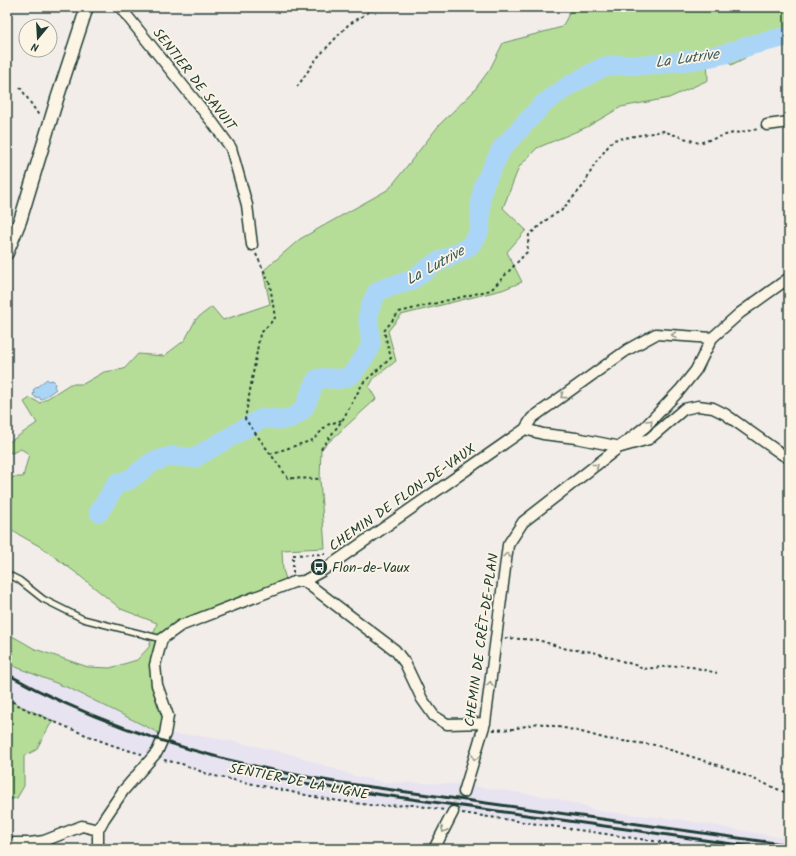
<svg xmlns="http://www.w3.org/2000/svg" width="796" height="856" font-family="Kalam,sans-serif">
<rect width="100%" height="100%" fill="#f3edea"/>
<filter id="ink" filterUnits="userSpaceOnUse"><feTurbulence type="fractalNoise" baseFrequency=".025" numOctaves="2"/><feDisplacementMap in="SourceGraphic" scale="8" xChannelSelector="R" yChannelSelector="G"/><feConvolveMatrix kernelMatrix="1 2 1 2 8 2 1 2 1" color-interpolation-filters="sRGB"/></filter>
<g filter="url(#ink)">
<!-- built -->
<path fill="#e8e3f0" d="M7,662L16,667L71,689L161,734L195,735L232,741L291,754L355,776L384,782L459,784L551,797L600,811L684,820L789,839V849H708L568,827L503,819L414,805L377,806L325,799L210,775L182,764L120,748L54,721L16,704L7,698Z"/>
<!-- green -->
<path fill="#b6dd98" stroke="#6a8d66" d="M577,7H789V33L742,44L745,58L731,65L723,52L707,58L708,80L669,98L621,107L587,127L537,148L519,167L503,208L526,230L507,252L522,282L502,290L401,315L388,331L396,361L374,378L369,387L376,399L321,449L320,479L325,548L282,550L283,570L286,579L294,582L180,626L162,639L155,665L164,706L161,734L71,689L16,667L7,662V633L35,649L88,667L110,668L137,660L149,647L157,623L121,609L75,572L41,547L7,528V481L13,477H23L29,454L21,449L12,453L7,451L8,443L37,423L24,402L30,398L40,403L70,384H83L104,372L124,369L138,354L164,356L185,340L196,319L212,307L223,320L270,304L263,271L300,239L389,189L440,124L473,92L490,69L503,43L562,27L570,12Z
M7,698L16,704L54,721L50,725L36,750L24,756V786L17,798L7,800Z"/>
<!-- water -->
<path fill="#abd5f6" stroke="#7398a8" d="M47,379L49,381L52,380L54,381L55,384L54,387L56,389L41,400L39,397L36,398L33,395L34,392L33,390Z"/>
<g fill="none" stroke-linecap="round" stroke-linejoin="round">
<!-- river -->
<path stroke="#abd5f6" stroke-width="20" d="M99,512L117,483L129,480L152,462L172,456L194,458L261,419C270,417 278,421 286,419C310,414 306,395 317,379L323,378L340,379L347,377L353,373L368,352L371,342L368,318L370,307L377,292L385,288L410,281L434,264L465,249L471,244L477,236L480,228L481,198L484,184L502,148L543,104L568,86L603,67L618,65H650L700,59L728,53L751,45L789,36"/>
<!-- minor-tunnel -->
<path stroke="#c9cac6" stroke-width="10" stroke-dasharray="10 5" stroke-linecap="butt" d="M453,812L464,792"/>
<defs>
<path id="service" d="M7,574L19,580L43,599L83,619L162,639"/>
<path id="minor" d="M120,7L213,123L231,148L247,205L252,245
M767,125L789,122
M525,429L543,434L576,438L621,447L649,439L684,409L698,406L713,408L725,414L783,455L789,458
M304,581L395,650L405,663L422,699L434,716L447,724L485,723
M464,792L485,723L508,545L523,522L645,427L680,390L696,370L712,338L740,313L789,278
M7,843H30L44,841L82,826L98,830
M98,849V830L104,819L123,791L157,752L165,734L168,716L157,685L155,665L162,639L180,626L294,582L304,581L322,571L525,429L532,418L627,350L656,334L712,338
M434,849L453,812"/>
<path id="tertiary" d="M7,253L20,221L57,99L87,7"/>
</defs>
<!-- service casing -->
<use href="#service" stroke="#1f3d34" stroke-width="8"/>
<!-- minor casing -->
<use href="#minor" stroke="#1f3d34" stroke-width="13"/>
<!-- tertiary casing -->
<use href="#tertiary" stroke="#1f3d34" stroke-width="15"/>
<!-- path -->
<path stroke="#1f3d34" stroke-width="2" stroke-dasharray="3 3" stroke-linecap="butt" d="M20,87L40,117
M297,87L317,58L348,25L377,7
M256,254L270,284L275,318L260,334L245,419L288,478L320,479
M321,449L343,419L363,383L391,358L384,331L399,312L491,290L527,252L529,235L551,216L561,211L584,185L594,165L613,140L663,131L699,143L729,134L759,129
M270,454L313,440L327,425L342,420
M293,573V555L325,554
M505,638L538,640L567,649L593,652L638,666L642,669L684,665L717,673
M7,698C26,711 48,719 69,728C93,738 117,748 142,754
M493,730L513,729L538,723L574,730L607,739L655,745L730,769L789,794
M164,760L182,764L210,775L325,799L377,806L413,805L444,810
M462,813L708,849"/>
<!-- service -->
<use href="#service" stroke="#fcf5e5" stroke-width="5"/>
<!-- minor -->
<use href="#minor" stroke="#fcf5e5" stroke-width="10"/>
<!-- tertiary -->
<use href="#tertiary" stroke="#fcf5e5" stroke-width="12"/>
<!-- rail -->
<path stroke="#1f3d34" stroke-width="3" d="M7,674C109,731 220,763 335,782L789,845
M265,776L333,788L768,849"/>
</g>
<!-- one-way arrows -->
<defs><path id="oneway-chevron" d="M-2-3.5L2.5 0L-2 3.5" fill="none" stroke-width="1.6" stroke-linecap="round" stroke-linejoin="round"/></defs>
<g stroke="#8e998c">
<use href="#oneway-chevron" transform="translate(674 335) rotate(-177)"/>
<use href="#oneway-chevron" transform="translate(563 396) rotate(144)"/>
<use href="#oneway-chevron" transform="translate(650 422) rotate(-47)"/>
<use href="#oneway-chevron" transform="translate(596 466) rotate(-38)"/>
<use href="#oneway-chevron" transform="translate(507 555) rotate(-83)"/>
<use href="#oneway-chevron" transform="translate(490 684) rotate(-83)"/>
<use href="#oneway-chevron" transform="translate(475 758) rotate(107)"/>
<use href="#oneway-chevron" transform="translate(444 830) rotate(117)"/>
</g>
</g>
<!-- icons -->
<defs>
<symbol id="bus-disc" viewBox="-11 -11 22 22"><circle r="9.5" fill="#1f3d34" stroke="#fcf5e5"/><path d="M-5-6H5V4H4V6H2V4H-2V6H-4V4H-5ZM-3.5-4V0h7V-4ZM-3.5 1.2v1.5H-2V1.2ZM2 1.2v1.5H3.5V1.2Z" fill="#fff"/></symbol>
</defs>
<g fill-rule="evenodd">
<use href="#bus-disc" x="309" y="557" width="20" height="20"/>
</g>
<g text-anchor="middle" stroke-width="3.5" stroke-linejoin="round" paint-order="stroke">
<!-- street labels -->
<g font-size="14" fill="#1f3d34" stroke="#fcf5e5">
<text transform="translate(195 79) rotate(52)" y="5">SENTIER DE SAVUIT</text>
<text transform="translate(402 497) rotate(-35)" y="5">CHEMIN DE FLON-DE-VAUX</text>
<text transform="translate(481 640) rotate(-82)" y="5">CHEMIN DE CRÊT-DE-PLAN</text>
<text transform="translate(299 781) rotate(11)" y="5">SENTIER DE LA LIGNE</text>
</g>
<!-- poi labels -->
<g font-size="14" fill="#1f3d34" stroke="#fcf5e5" text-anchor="start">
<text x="332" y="572">Flon-de-Vaux</text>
</g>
<!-- water labels -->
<g font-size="15" font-style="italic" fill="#3b5b5b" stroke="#fcf5e5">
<text transform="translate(687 58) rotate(-8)" y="5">La Lutrive</text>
<text transform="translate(435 265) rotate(-29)" y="5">La Lutrive</text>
</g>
</g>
<!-- margin -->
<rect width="796" height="856" fill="none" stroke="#fcf5e5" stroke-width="24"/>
<rect x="12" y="12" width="772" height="832" fill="none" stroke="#1f3d34" stroke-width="1.5" filter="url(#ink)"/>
<!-- north arrow -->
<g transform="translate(38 38) rotate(198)"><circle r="19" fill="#fcf5e5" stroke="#a4ab9e"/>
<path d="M0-3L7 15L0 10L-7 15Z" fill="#1f3d34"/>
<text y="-6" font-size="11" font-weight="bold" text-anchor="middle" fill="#1f3d34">N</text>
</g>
</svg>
